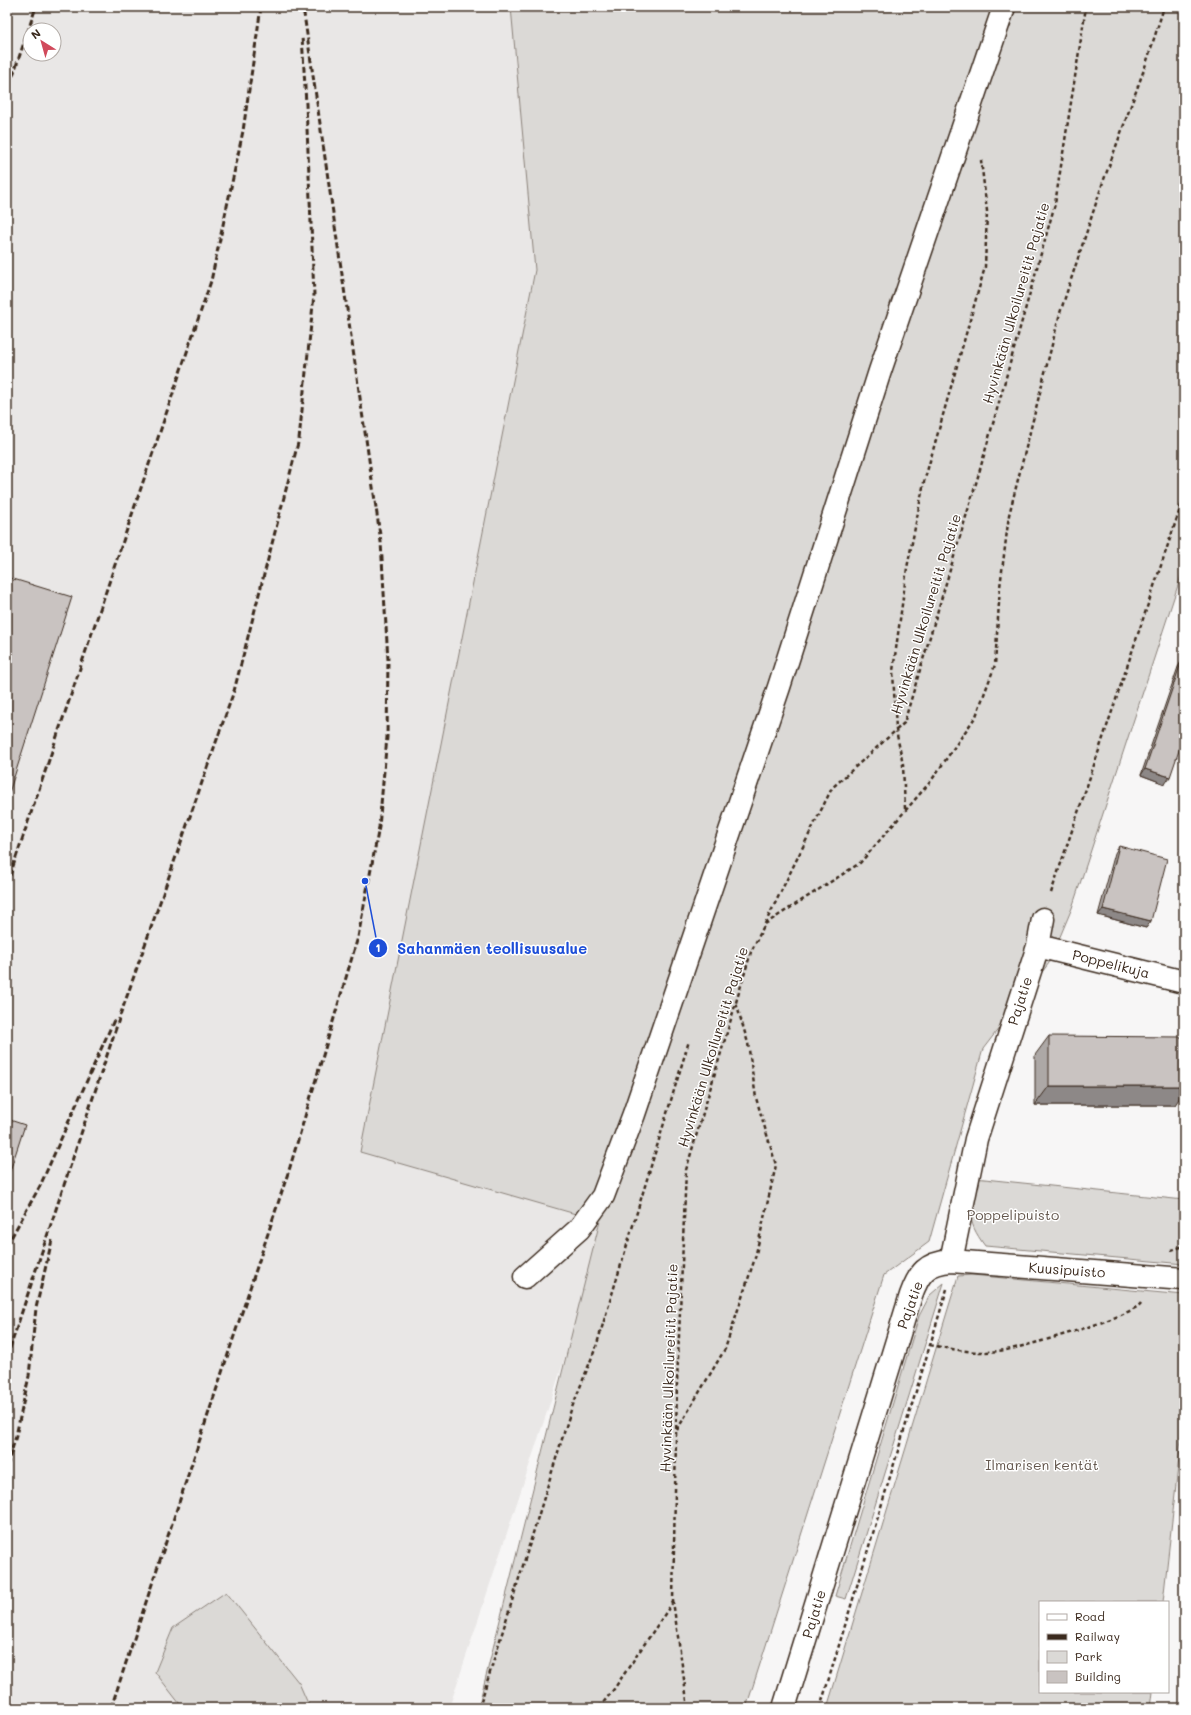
<svg xmlns="http://www.w3.org/2000/svg" width="1191" height="1715" font-family="Mali,sans-serif">
<rect width="100%" height="100%" fill="#f7f6f6"/>
<filter id="ink" filterUnits="userSpaceOnUse"><feTurbulence type="fractalNoise" baseFrequency=".025" numOctaves="2"/><feDisplacementMap in="SourceGraphic" scale="8" xChannelSelector="R" yChannelSelector="G"/><feConvolveMatrix kernelMatrix="1 2 1 2 8 2 1 2 1" color-interpolation-filters="sRGB"/></filter>
<g filter="url(#ink)">
<!-- built -->
<path fill="#e9e7e6" fill-rule="evenodd" d="M7,7H1012L449,1708H7ZM30,30H54V54H30Z"/>
<!-- green -->
<path fill="#dbd9d6" stroke="#8b827a" d="M511,7H1184V567L1072,908L1049,963L983,1049L929,1242L884,1275L746,1708H478L600,1221L360,1152L535,270Z
M975,1178L1184,1200V1264L985,1246C965,1219 969,1209 975,1178Z
M972,1275L1184,1295V1412L1163,1602H1040V1692H1153L1151,1708H827L958,1276Z
M944,1283L846,1599L835,1596L919,1316L930,1295Z
M226,1592L299,1683L310,1708H183L155,1672L173,1628Z"/>
<g fill="none" stroke-linecap="round" stroke-linejoin="round">
<defs>
<path id="minor" d="M1038,946L1184,982
M951,1261L976,1139L1038,946L1043,919
M525,1277L579,1229L603,1196L634,1114L779,687L880,371L1004,7
M784,1708L911,1295C919,1273 926,1263 951,1261L1184,1279"/>
</defs>
<!-- minor casing -->
<use href="#minor" stroke="#3b2a1e" stroke-width="25"/>
<!-- path -->
<path stroke="#3b2a1e" stroke-width="2.5" stroke-dasharray="4 3" stroke-linecap="butt" d="M1177,7L1184,12
M905,809L903,765L896,730L893,671L907,568L924,482L985,267L987,211L981,160
M1051,893L1184,497
M765,924L860,863L931,781L976,716L995,665L1000,587L1009,515L1060,313L1102,185L1146,64L1164,7
M1171,1250L1184,1246
M930,1345C946,1348 966,1352 982,1352C990,1352 998,1351 1006,1350C1027,1346 1132,1317 1141,1303
M677,1430L725,1349L755,1258L776,1165L756,1098L748,1043L736,1003
M479,1708L571,1410L596,1347L689,1041
M599,1708L614,1689L673,1602
M688,1708L673,1601L677,1382L686,1170L751,952L832,788L904,723L977,480L1055,204L1086,7
M820,1708L947,1289"/>
<!-- minor -->
<use href="#minor" stroke="#fff" stroke-width="22"/>
<!-- rail -->
<path stroke="#3b2a1e" stroke-width="3" stroke-dasharray="6 3" stroke-linecap="butt" d="M7,93L36,7
M7,884L211,281L243,131L261,7
M7,1245L40,1186L114,1020
M7,1357L120,1016L234,691L299,439L314,295L306,104L302,36
M7,1466L16,1436L29,1376L36,1308L52,1240
M111,1708L290,1167L358,937L379,827L387,737L388,660L381,542L303,7"/>
</g>
<!-- wall -->
<path fill="#ada8a6" stroke="#3b2a1e" d="M1182,660L1165,784L1141,775L1178,667Z
M1119,846L1151,921L1146,928L1098,915L1115,853Z
M1049,1036L1175,1105H1035V1055Z"/>
<!-- shaded-wall -->
<path fill="#8d8887" stroke="#3b2a1e" d="M1145,769L1170,777L1165,784L1141,775Z
M1103,909L1151,921L1146,928L1098,915Z
M1049,1086H1184V1091L1175,1105H1035Z"/>
<!-- building -->
<path fill="#c9c3c1" stroke="#3b2a1e" d="M7,577L72,597L7,799Z
M1182,660L1184,661V736L1170,777L1145,769Z
M1119,846L1167,859L1151,921L1103,909Z
M1049,1036L1184,1037V1086H1049Z
M7,1119L25,1125L7,1180Z"/>
</g>
<g text-anchor="middle" stroke-width="3" stroke-linejoin="round" paint-order="stroke">
<!-- street labels -->
<g font-size="14" fill="#3b2a1e" stroke="#fff">
<text transform="translate(1016 303) rotate(-74)" y="5">Hyvinkään Ulkoilureitit Pajatie</text>
<text transform="translate(926 614) rotate(-73)" y="5">Hyvinkään Ulkoilureitit Pajatie</text>
<text transform="translate(1111 964) rotate(14)" y="5">Poppelikuja</text>
<text transform="translate(1020 1001) rotate(-72)" y="5">Pajatie</text>
<text transform="translate(713 1047) rotate(-73)" y="5">Hyvinkään Ulkoilureitit Pajatie</text>
<text transform="translate(1067 1270) rotate(4)" y="5">Kuusipuisto</text>
<text transform="translate(910 1305) rotate(-70)" y="5">Pajatie</text>
<text transform="translate(669 1368) rotate(-88)" y="5">Hyvinkään Ulkoilureitit Pajatie</text>
<text transform="translate(814 1614) rotate(-73)" y="5">Pajatie</text>
</g>
<!-- park labels -->
<g font-size="14" fill="#63564c" stroke="#fff">
<text x="1013" y="1220">Poppelipuisto</text>
<text x="1042" y="1470">Ilmarisen kentät</text>
</g>
</g>
<!-- callouts -->
<path fill="none" stroke="#1d4ed8" stroke-width="1.5" d="M365 881L378 948"/>
<g fill="#1d4ed8" stroke="#fff" stroke-width="1.5">
<circle cx="365" cy="881" r="4"/>
<circle cx="378" cy="948" r="10"/>
</g>
<g font-size="12" text-anchor="middle" font-weight="bold" fill="#fff">
<text x="378" y="952">1</text>
</g>
<g font-size="15" text-anchor="middle" font-weight="bold" fill="#1d4ed8" stroke="#fff" stroke-width="3" stroke-linejoin="round" paint-order="stroke">
<text x="492" y="954">Sahanmäen teollisuusalue</text>
</g>
<!-- margin -->
<rect width="1191" height="1715" fill="none" stroke="#fff" stroke-width="24"/>
<rect x="12" y="12" width="1167" height="1691" fill="none" stroke="#3b2a1e" stroke-width="1.5" filter="url(#ink)"/>
<!-- legend -->
<rect x="1039" y="1601" width="130" height="92" fill="#ffffff" stroke="#b1aaa5"/>
<rect x="1047" y="1614" width="20" height="6" fill="#ffffff" stroke="#b1aaa5"/>
<text x="1075" y="1621" font-size="12" fill="#3b2a1e">Road</text>
<rect x="1047" y="1634" width="20" height="6" fill="#3b2a1e" stroke="#b1aaa5"/>
<text x="1075" y="1641" font-size="12" fill="#3b2a1e">Railway</text>
<rect x="1047" y="1651" width="20" height="12" fill="#dbd9d6" stroke="#b1aaa5"/>
<text x="1075" y="1661" font-size="12" fill="#3b2a1e">Park</text>
<rect x="1047" y="1671" width="20" height="12" fill="#c9c3c1" stroke="#b1aaa5"/>
<text x="1075" y="1681" font-size="12" fill="#3b2a1e">Building</text>
<!-- north arrow -->
<g transform="translate(42 42) rotate(323)"><circle r="19" fill="#ffffff" stroke="#b1aaa5"/>
<path d="M0-3L7 15L0 10L-7 15Z" fill="#d1495b"/>
<text y="-6" font-size="11" font-weight="bold" text-anchor="middle" fill="#3b2a1e">N</text>
</g>
</svg>
